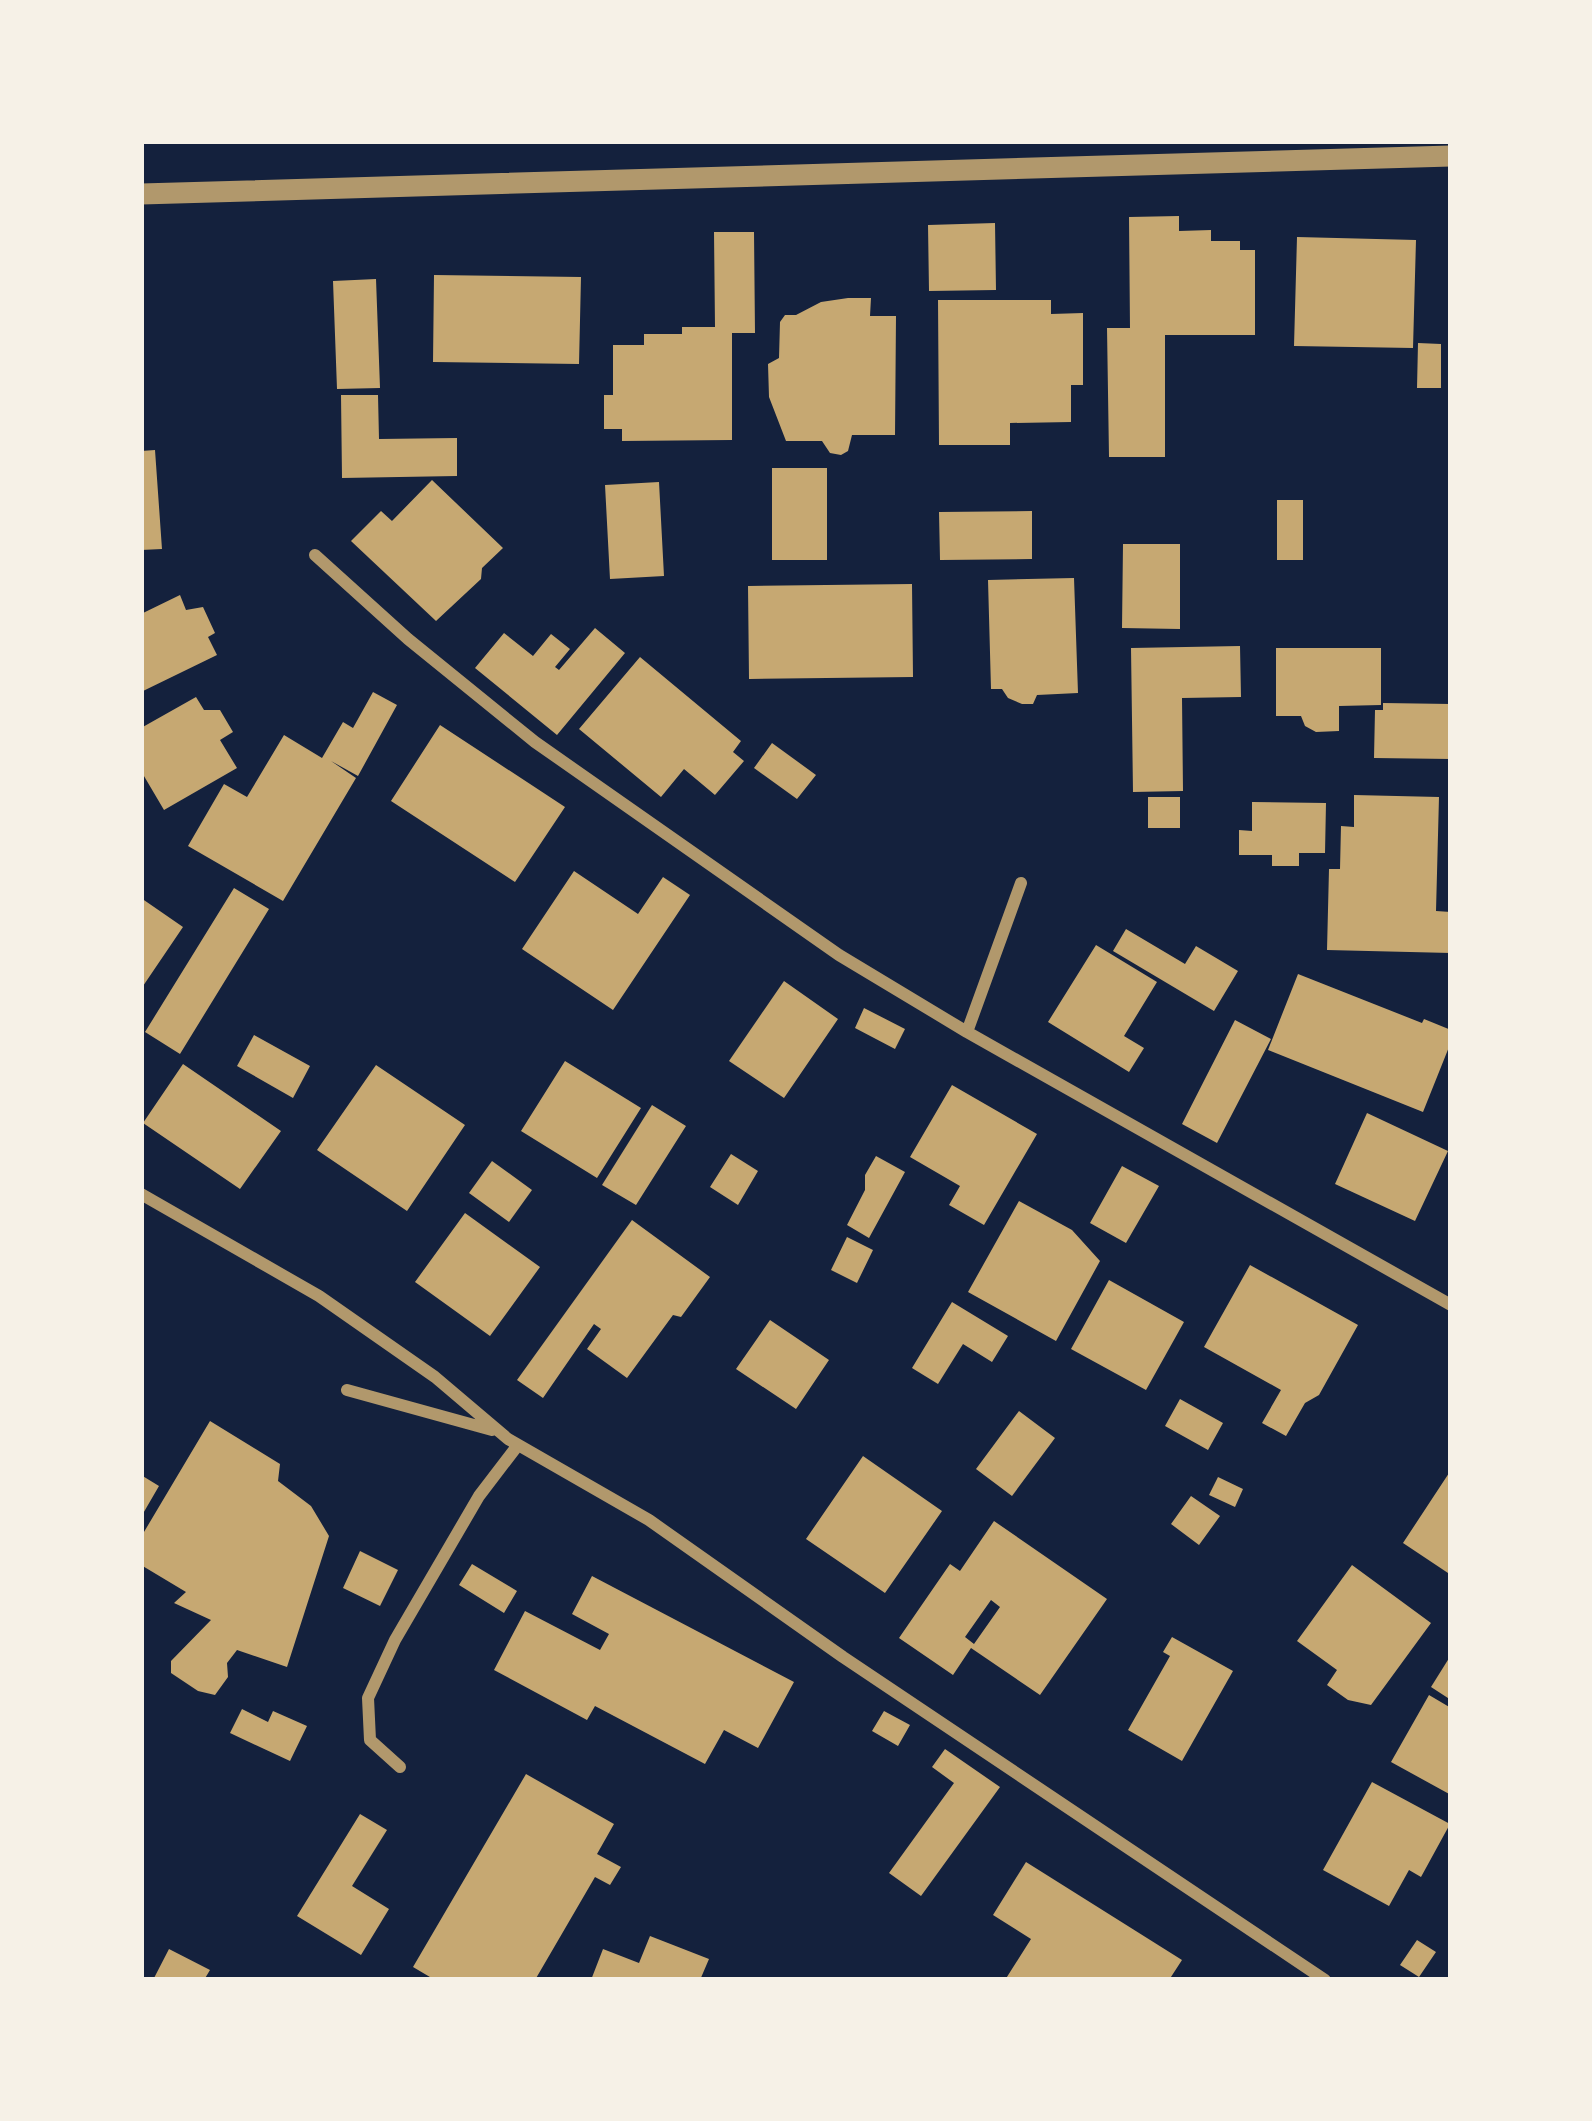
<svg xmlns="http://www.w3.org/2000/svg" width="1592" height="2121" font-family="'PT Sans',sans-serif">
<rect width="100%" height="100%" fill="#14213d"/>
<!-- building -->
<path fill="#c6a872" fill-rule="evenodd" d="M1179,216V231L1211,230V241H1240V250H1255V335H1165V457H1109L1107,328H1130L1129,217Z
M995,223L996,290L929,291L928,225Z
M714,232H754L755,333H732V440L622,441V429H604V395H613V345H644V334H682V327H715Z
M1297,237L1416,240L1413,348L1294,346Z
M434,275L581,277L579,364L433,362Z
M376,279L380,388L337,389L333,281Z
M848,298H871L870,316H896L895,435H852L848,451L841,455L830,453L822,441H786L769,397L768,364L779,358L780,322L785,315H796L821,302Z
M938,300H1051V314L1083,313V385H1071V422L1010,423V445H939Z
M1418,343L1441,344V388H1417Z
M341,395H378L379,439L457,438V476L342,478Z
M155,450L162,549L141,550V451Z
M772,468H827V560H772Z
M432,480L503,548L482,568L481,579L436,621L351,541L381,511L392,521Z
M659,482L664,576L610,579L605,485Z
M1277,500H1303V560H1277Z
M1032,511V559L940,560L939,512Z
M1123,544H1180V629L1122,628Z
M1074,578L1078,693L1037,695L1033,704H1022L1008,698L1002,689H991L988,580Z
M912,584L913,677L749,679L748,586Z
M180,595L186,610L203,607L215,633L208,637L217,655L141,692V614Z
M595,628L625,653L557,735L475,668L504,633L533,656L551,634L570,649L555,667L559,670Z
M1240,646L1241,697L1182,698L1183,791L1133,792L1131,648Z
M1276,648H1381V705L1339,706V731L1316,732L1305,726L1301,716H1276Z
M640,657L741,741L733,752L744,761L715,795L684,769L661,797L579,729Z
M373,692L397,705L358,776L331,761L356,778L283,901L188,846L224,784L247,797L284,735L322,758L343,722L353,728Z
M196,697L204,710H220L233,732L220,740L237,768L164,810L141,771V728Z
M1383,703L1451,704V759L1374,758L1375,710H1383Z
M440,725L565,807L515,882L391,801Z
M772,743L816,775L797,799L754,768Z
M1354,795L1439,797L1436,911L1451,912V953L1327,950L1329,869H1340L1341,826L1354,827Z
M1148,797H1180V828H1148Z
M1252,802L1326,803L1325,853H1299V866H1272V855H1239V830L1252,831Z
M574,871L638,914L663,877L690,895L613,1010L522,949Z
M234,888L269,909L180,1054L145,1032Z
M141,898L183,927L141,989Z
M1126,929L1185,964L1196,946L1238,971L1214,1011L1113,951Z
M1096,945L1157,982L1124,1036L1144,1048L1129,1072L1048,1022Z
M1298,974L1422,1023L1424,1019L1451,1030V1042L1423,1112L1268,1050Z
M784,981L838,1019L784,1098L729,1061Z
M864,1008L905,1029L895,1049L855,1028Z
M1235,1020L1271,1039L1217,1143L1182,1124Z
M254,1035L310,1066L293,1098L237,1066Z
M565,1061L641,1108L597,1178L521,1131Z
M183,1064L281,1131L240,1189L143,1123Z
M376,1065L465,1125L407,1211L317,1150Z
M952,1085L1037,1134L984,1225L949,1205L960,1186L910,1157Z
M652,1105L686,1126L636,1205L602,1185Z
M1367,1113L1448,1151L1415,1221L1335,1184Z
M731,1154L758,1171L738,1205L710,1187Z
M876,1156L905,1172L869,1238L847,1225L865,1190V1175Z
M492,1161L532,1190L509,1222L469,1193Z
M1122,1166L1159,1186L1126,1243L1090,1223Z
M1019,1201L1072,1230L1100,1261L1056,1341L968,1292Z
M465,1213L540,1267L490,1336L415,1282Z
M632,1220L710,1277L681,1317L673,1315L627,1378L587,1349L601,1329L594,1324L543,1398L517,1380Z
M847,1237L873,1250L857,1283L831,1270Z
M1250,1265L1358,1325L1319,1395L1305,1403L1286,1436L1262,1423L1281,1390L1204,1347Z
M1109,1280L1184,1322L1146,1390L1071,1349Z
M952,1302L1008,1336L992,1362L963,1344L938,1384L912,1368Z
M770,1320L829,1360L796,1409L736,1369Z
M1180,1399L1223,1423L1208,1450L1165,1426Z
M1019,1411L1055,1438L1012,1496L976,1469Z
M210,1421L280,1464L278,1481L311,1506L329,1536L287,1667L237,1650L227,1663L228,1677L215,1695L198,1691L171,1673V1661L211,1620L174,1603L186,1592L141,1565V1537Z
M863,1456L942,1511L885,1593L806,1539Z
M1451,1470V1575L1403,1543Z
M141,1475L159,1486L141,1517Z
M1218,1477L1243,1489L1235,1507L1209,1495Z
M1191,1496L1220,1516L1199,1545L1171,1524Z
M994,1521L1107,1599L1040,1695L971,1648L953,1675L899,1638L950,1564L960,1571ZM991,1600L1000,1607L974,1644L965,1637Z
M360,1551L398,1570L380,1606L343,1588Z
M472,1564L517,1591L504,1613L459,1585Z
M1352,1565L1431,1623L1371,1705L1348,1700L1327,1685L1337,1670L1297,1641Z
M592,1576L794,1682L758,1748L724,1730L705,1764L595,1706L587,1720L494,1670L525,1611L600,1650L609,1634L572,1614Z
M1172,1637L1233,1671L1182,1761L1128,1730L1170,1656L1163,1652Z
M1451,1655V1700L1431,1687Z
M1429,1695L1451,1708V1795L1391,1762Z
M242,1709L268,1722L273,1711L307,1726L290,1761L230,1733Z
M884,1711L910,1725L898,1746L872,1731Z
M945,1749L1000,1787L921,1896L889,1873L954,1783L932,1767Z
M526,1774L614,1824L597,1854L621,1867L610,1885L595,1877L535,1980H435L413,1967Z
M1372,1782L1450,1824L1421,1877L1409,1870L1389,1906L1323,1870Z
M360,1814L387,1830L352,1886L389,1909L361,1955L297,1916Z
M1026,1862L1182,1960L1169,1980H1005L1031,1939L993,1915Z
M650,1936L709,1959L700,1980H591L603,1949L639,1963Z
M1417,1940L1436,1952L1419,1977L1400,1965Z
M169,1949L210,1970L204,1980H153Z"/>
<g fill="none" stroke-linecap="round" stroke-linejoin="round">
<!-- minor -->
<path stroke="#b1986c" stroke-width="12" d="M315,555L408,639L535,742L839,955L967,1032L1451,1305
M967,1032L1021,883
M141,1194L319,1296L435,1377L508,1439L649,1520L843,1657L1325,1980
M347,1390L492,1430
M400,1767L370,1740L368,1698L395,1640L479,1496L518,1445"/>
<!-- tertiary -->
<path stroke="#b1986c" stroke-width="21" d="M141,194L1451,156"/>
</g>
<!-- border -->
<rect width="1592" height="2121" fill="none" stroke="#f6f1e7" stroke-width="288"/>
</svg>
